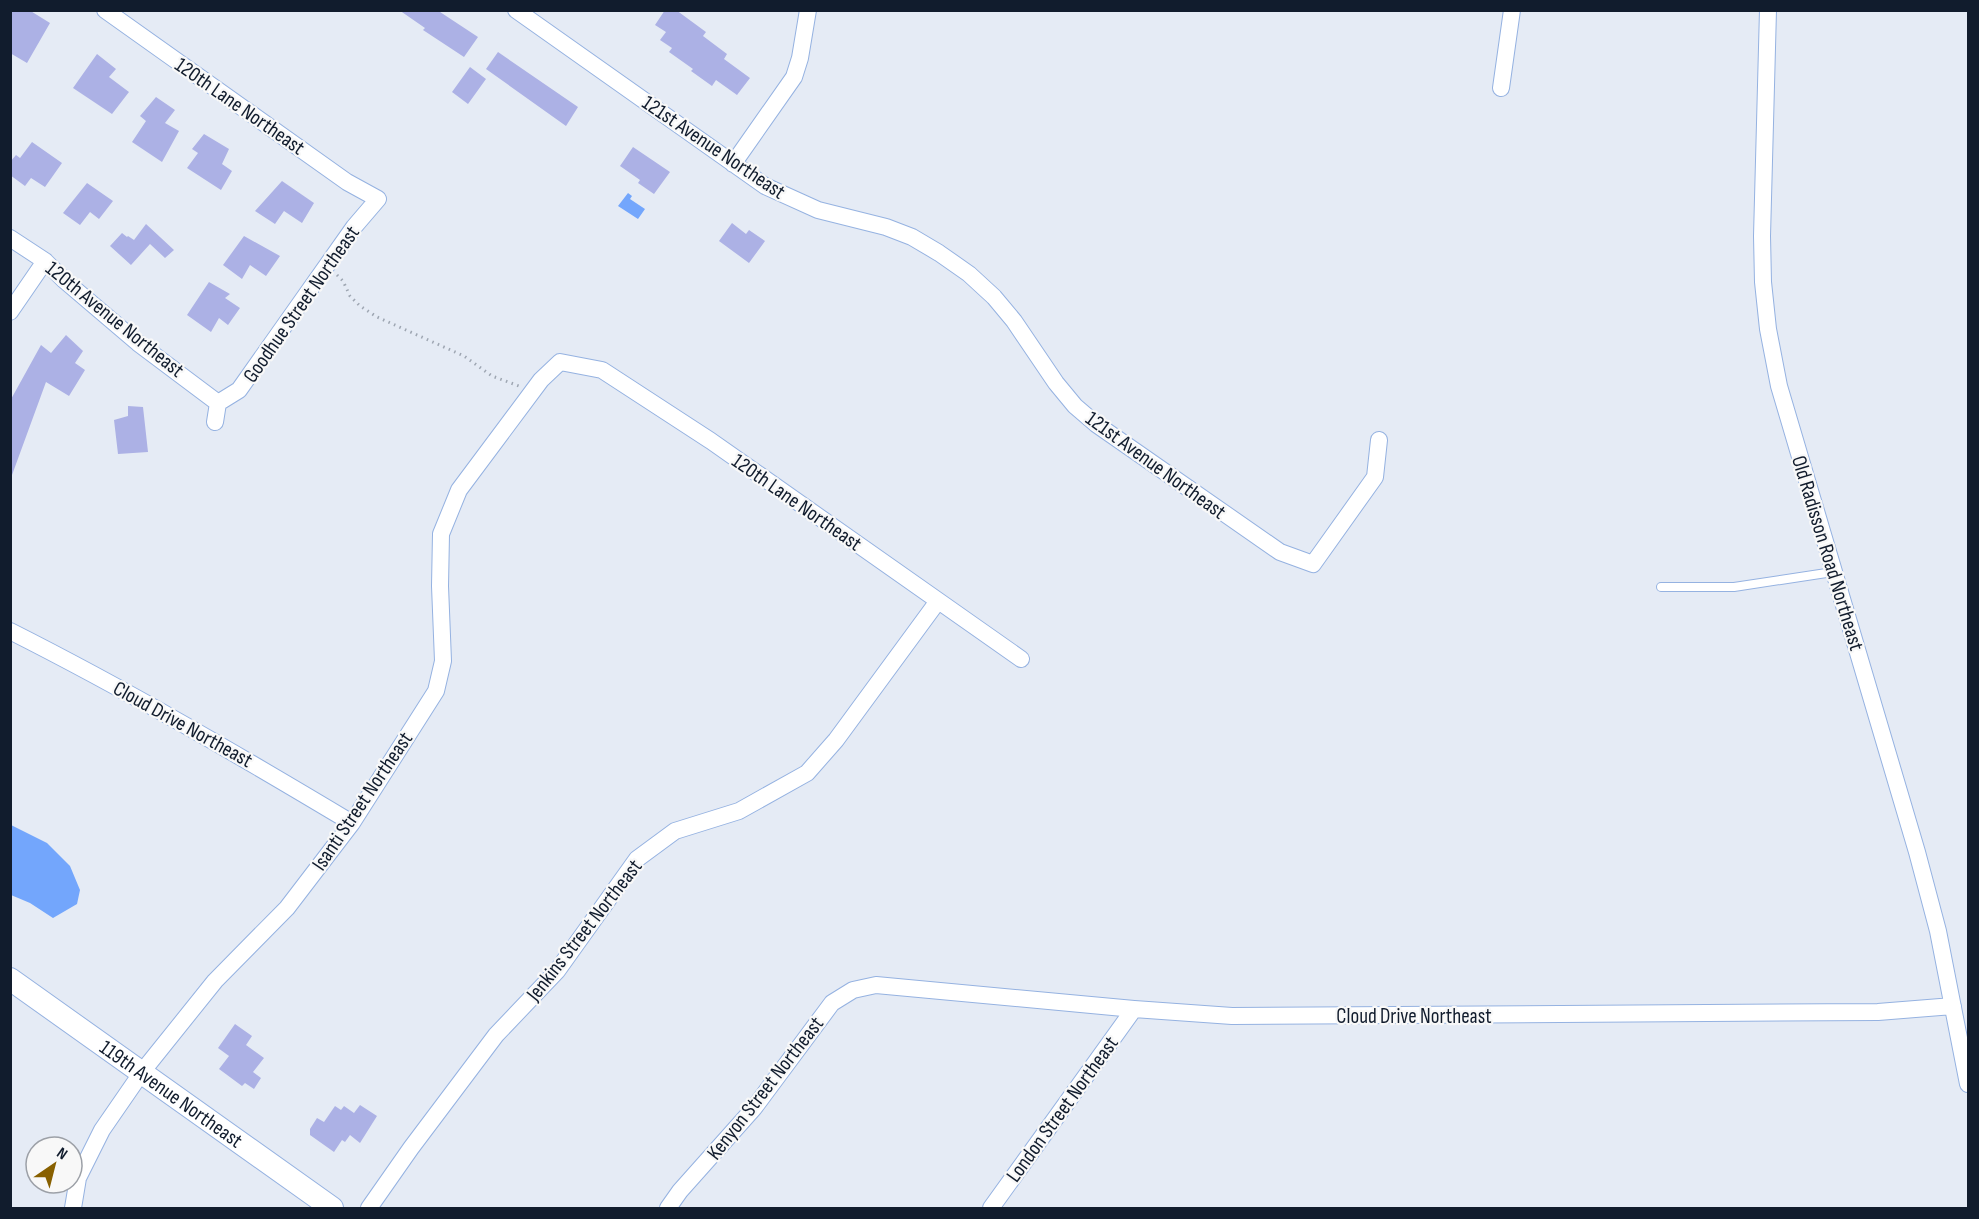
<svg xmlns="http://www.w3.org/2000/svg" width="1979" height="1219" font-family="'Sofia Sans Condensed',sans-serif">
<rect width="100%" height="100%" fill="#e5ebf5"/>
<!-- water -->
<path fill="#73a6fc" d="M628,193L632,196L630,199L645,209L638,219L618,206Z
M11,825L47,843L70,866L80,890L77,904L53,918L30,903L11,895Z"/>
<!-- building -->
<path fill="#acb1e5" d="M10,10H29L50,23L27,63L10,53Z
M399,10H437L478,37L464,57L423,30L425,28Z
M665,10H676L706,32L703,36L727,54L724,59L750,78L737,95L716,80L712,86L691,71L693,69L669,52L672,48L660,40L666,32L655,25Z
M498,52L578,107L566,126L486,69Z
M97,54L116,69L109,77L129,92L112,114L73,88Z
M470,67L486,79L468,104L452,92Z
M156,97L175,110L165,123L179,131L162,162L132,142L146,121L140,116Z
M204,134L229,149L222,164L232,171L221,190L187,168L198,153L192,149Z
M32,142L62,163L45,187L31,178L25,186L10,175V162L16,155L20,158Z
M633,147L670,172L654,194L638,183L640,180L620,166Z
M282,181L314,203L302,223L284,211L275,224L255,211Z
M87,183L113,201L99,219L90,212L80,225L63,213Z
M732,223L746,234L749,230L765,241L749,263L719,241Z
M146,224L174,250L165,258L150,244L131,265L110,246L122,233L127,237L128,236L134,240Z
M244,236L280,256L266,276L250,265L242,279L223,265Z
M209,282L230,294L225,298L240,308L228,325L219,318L211,332L187,315Z
M66,335L83,351L75,363L85,370L69,396L46,382L12,475H10V401L41,345L51,353Z
M128,406L143,407L148,452L118,454L114,420L128,416Z
M235,1024L252,1036L246,1045L264,1058L253,1072L261,1078L254,1089L245,1083L242,1086L219,1069L229,1056L218,1048Z
M360,1105L377,1116L360,1143L350,1135L345,1142L342,1140L334,1152L310,1135V1129L317,1118L324,1122L335,1106L341,1110L344,1106L354,1113Z"/>
<g fill="none" stroke-linecap="round" stroke-linejoin="round">
<defs>
<path id="lane" d="M1661,587H1734L1833,572"/>
<path id="street" d="M105,10L347,182L378,199L354,227L239,390L218,403
M516,10L765,186L818,210L886,227L912,237L939,253L969,274L994,297L1014,321L1056,383L1075,406L1096,424L1280,552L1313,564L1375,477L1379,440
M1768,10L1762,236L1763,282L1768,329L1779,386L1917,852L1938,931L1968,1084
M1501,88L1512,10
M733,164L794,77L800,58L808,10
M10,238L45,261L64,280L138,343L218,403
M10,312L45,261
M215,422L218,403
M10,631C127,690 240,756 352,823
M73,1208L78,1178L102,1130L142,1072L215,981L287,908L352,823L436,691L443,661L440,586L441,534L459,490L541,380L560,362L602,370L711,441L1021,659
M369,1208L411,1148L496,1035L557,971L637,859L675,831L739,811L807,773L836,740L938,601
M668,1208L680,1191L754,1108L832,1003L853,990L876,985L1134,1009L1232,1016L1878,1012L1953,1006
M991,1208L1134,1009"/>
<g id="secondary">
<path id="s1" d="M10,979L332,1208"/>
</g>
</defs>
<!-- lane casing -->
<use href="#lane" stroke="#95b2e1" stroke-width="10"/>
<!-- street casing -->
<use href="#street" stroke="#95b2e1" stroke-width="18"/>
<!-- secondary casing -->
<use href="#secondary" stroke="#95b2e1" stroke-width="24"/>
<!-- path -->
<path stroke="#9ea6b2" stroke-width="3" stroke-dasharray="1.5 4.5" stroke-linecap="butt" d="M337,275L343,281L350,296L360,306L377,317L464,356L492,376L519,386"/>
<!-- lane -->
<use href="#lane" stroke="#fff" stroke-width="8"/>
<!-- street -->
<use href="#street" stroke="#fff" stroke-width="16"/>
<!-- secondary -->
<use href="#secondary" stroke="#fff" stroke-width="22"/>
</g>
<g text-anchor="middle" stroke-width="4.5" stroke-linejoin="round" paint-order="stroke">
<!-- street labels -->
<g font-size="21" fill="#111c2d" stroke="#f8f8f8">
<text transform="translate(240 106) rotate(35)" y="7">120th Lane Northeast</text>
<text transform="translate(714 147) rotate(34)" y="7">121st Avenue Northeast</text>
<text transform="translate(301 304) rotate(-55)" y="7">Goodhue Street Northeast</text>
<text transform="translate(115 319) rotate(39)" y="7">120th Avenue Northeast</text>
<text transform="translate(1156 465) rotate(36)" y="7">121st Avenue Northeast</text>
<text transform="translate(797 502) rotate(35)" y="7">120th Lane Northeast</text>
<text transform="translate(1828 553) rotate(73)" y="7">Old Radisson Road Northeast</text>
<text transform="translate(183 724) rotate(29)" y="7">Cloud Drive Northeast</text>
<text transform="translate(362 801) rotate(-56)" y="7">Isanti Street Northeast</text>
<text transform="translate(584 930) rotate(-52)" y="7">Jenkins Street Northeast</text>
<text x="1414" y="1023">Cloud Drive Northeast</text>
<text transform="translate(765 1088) rotate(-52)" y="7">Kenyon Street Northeast</text>
<text dy="7" stroke="none"><textPath href="#s1" startOffset="198">119th Avenue Northeast</textPath></text>
<text transform="translate(1062 1109) rotate(-54)" y="7">London Street Northeast</text>
</g>
</g>
<!-- border -->
<rect width="1979" height="1219" fill="none" stroke="#111c2d" stroke-width="24"/>
<!-- north arrow -->
<g transform="translate(54 1165) rotate(35)"><circle r="28" fill="#f8f8f8" stroke="#9ca0a7" stroke-width="1.5"/>
<path d="M0-4.5L10 22L0 15L-10 22Z" fill="#886000"/>
<text y="-9" font-size="16" font-weight="bold" text-anchor="middle" fill="#111c2d">N</text>
</g>
</svg>
